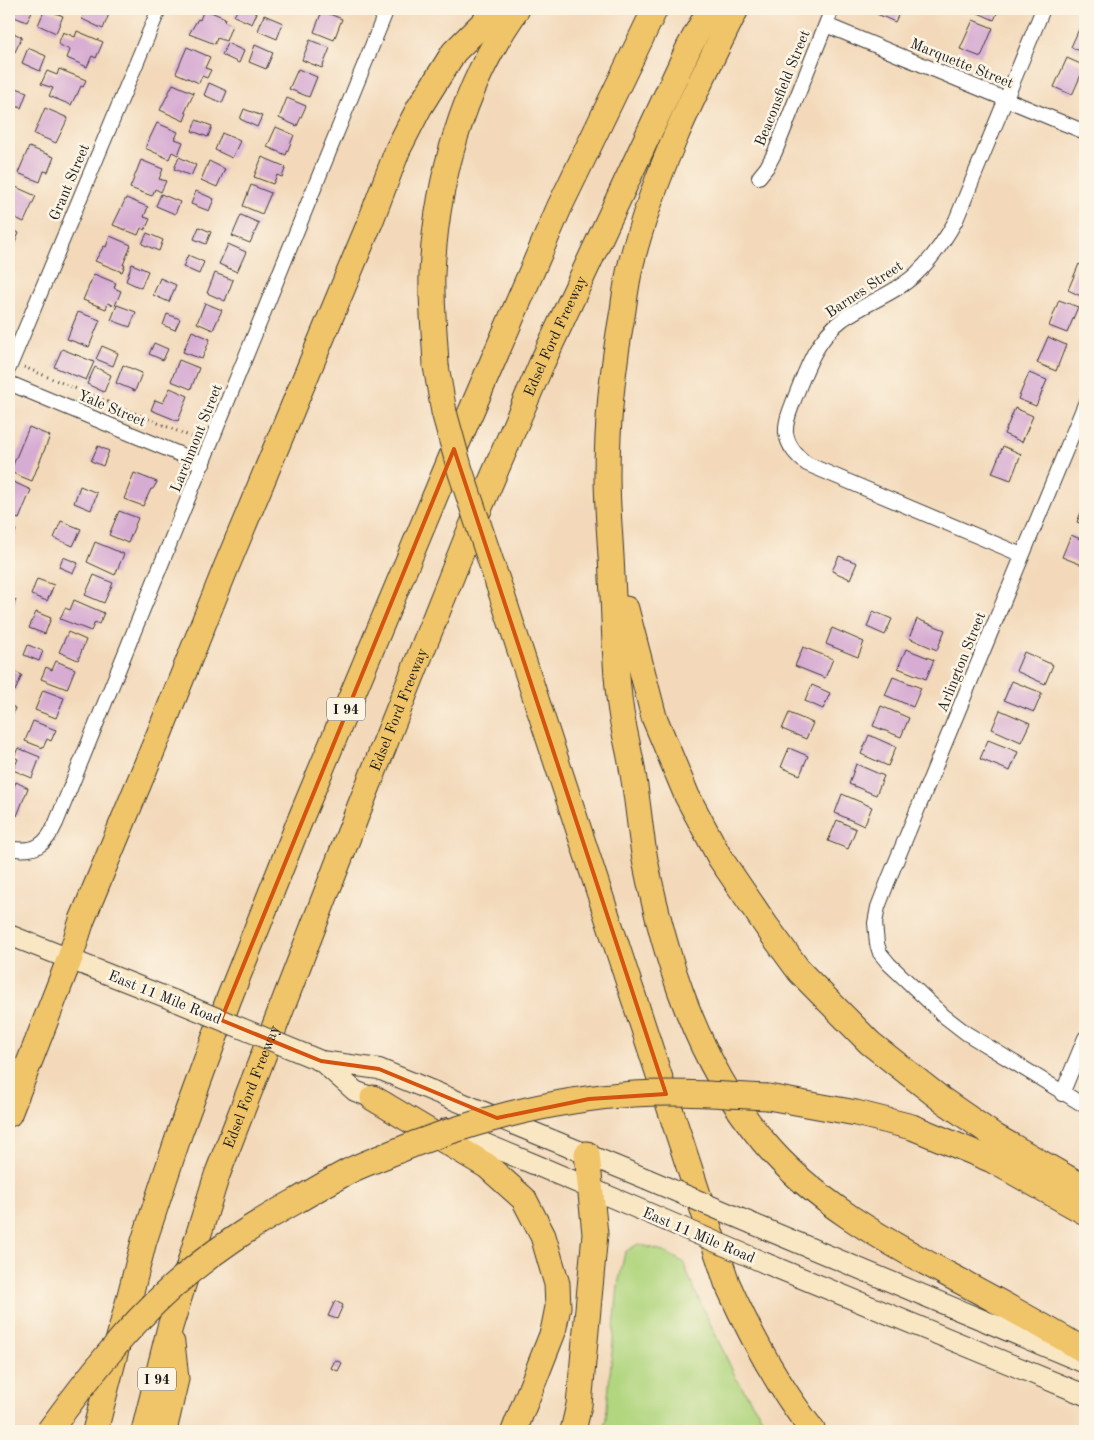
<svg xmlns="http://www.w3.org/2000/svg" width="1094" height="1440" font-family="'Old Standard TT',serif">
<rect width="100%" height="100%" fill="#fcf5e5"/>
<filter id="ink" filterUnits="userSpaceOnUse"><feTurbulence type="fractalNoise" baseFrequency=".02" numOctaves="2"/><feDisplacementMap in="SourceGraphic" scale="10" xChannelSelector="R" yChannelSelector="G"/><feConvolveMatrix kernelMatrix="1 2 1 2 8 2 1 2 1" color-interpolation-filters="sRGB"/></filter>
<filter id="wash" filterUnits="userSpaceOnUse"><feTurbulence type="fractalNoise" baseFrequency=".0096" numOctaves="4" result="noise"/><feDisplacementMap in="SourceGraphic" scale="20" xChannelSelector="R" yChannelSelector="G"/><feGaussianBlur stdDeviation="1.12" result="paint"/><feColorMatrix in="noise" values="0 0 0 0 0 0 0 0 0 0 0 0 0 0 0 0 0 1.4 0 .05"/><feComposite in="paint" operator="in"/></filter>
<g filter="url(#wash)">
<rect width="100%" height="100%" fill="#f3d9ba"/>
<!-- green -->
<path fill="#b1d67f" stroke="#66794e" d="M638,1244L663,1251L683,1262L694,1289L736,1378L771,1431H603L606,1418L618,1285L625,1252Z"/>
<g id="blocks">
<!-- building -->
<path fill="#d7acd3" d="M11,9H33L27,22L9,15Z
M45,9L63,16L56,33L38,25Z
M86,9H111L103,29L82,19Z
M204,9L225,18L224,21L232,25L226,41L217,38L215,44L189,34L198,19L200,20Z
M238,9H247L257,13L252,24L234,16Z
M879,9H901L895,22L877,14Z
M978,9H999L994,20L976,12Z
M322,11L342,19L334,40L314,32Z
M264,15L283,23L277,39L258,31Z
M1084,18L1085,19V53L1071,47Z
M973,20L993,28L981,57L960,49Z
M9,31L22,37L15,52L9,49Z
M77,31L103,42L96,58L92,56L87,67L67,58L70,50L58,44L63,32L75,37Z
M310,40L330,48L322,68L302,60Z
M227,43L244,51L239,63L222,55Z
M255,45L273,53L266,69L249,62Z
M187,47L210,57L205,68L211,70L207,78L202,76L199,83L176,73Z
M28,48L46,56L40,71L22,63Z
M1067,58L1085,66L1072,95L1054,87Z
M59,69L86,80L83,87L81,86L77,95H76L71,105L49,96L53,88L41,84L47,71L57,75Z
M298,69L317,77L309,97L289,89Z
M209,83L227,91L222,103L204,95Z
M173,84L194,93L185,112L187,113L184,121L160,110Z
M11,86L27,92L21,108L9,103V93Z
M287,98L306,106L297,126L279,118Z
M45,108L68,118L56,143L34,134Z
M244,109L262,116L257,127L240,119Z
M196,120L212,126L208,137L192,131Z
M157,123L178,132L175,139L183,142L178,155L172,152L169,159L145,148Z
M276,127L294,135L286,155L267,147Z
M222,133L240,141L232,158L215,150Z
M29,147L54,157L48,172L44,171L40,182L18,173Z
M179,157L196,165L191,176L174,169Z
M262,157L286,167L282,177L277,175L273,184L254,177Z
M141,160L163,169L159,179L166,181L161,192L155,189L152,196L130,188Z
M209,161L225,169L217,187L201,180Z
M9,184L36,196L24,222L9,215Z
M251,185L271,193L262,214L243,206Z
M196,191L214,199L209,211L191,204Z
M161,194L180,202L175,214L156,206Z
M126,198L148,207L144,217L150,219L145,230L141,228L138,235L113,225Z
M241,215L259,223L250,243L232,236Z
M199,227L211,232L206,244L194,239Z
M9,228L19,233L9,257Z
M147,233L163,240L159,251L142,244Z
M110,236L131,245L123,265H125L122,272L95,261L104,246L106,247Z
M228,244L246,252L237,272L219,264Z
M188,255L204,262L199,274L183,267Z
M132,264L148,271L141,288L126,281Z
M1079,264L1085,267V298L1068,290Z
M215,273L233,280L225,301L207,293Z
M94,274L116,283L114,288L121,291L115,306L108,303L106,309L83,300Z
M160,278L176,285L169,302L153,295Z
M1059,300L1078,307L1067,333L1049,326Z
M205,303L222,310L213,330L197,323Z
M117,305L136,312L130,327L111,320Z
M78,312L100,320L89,347L67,339Z
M167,314L180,319L175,330L163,325Z
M192,331L210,339L202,359L183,352Z
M1048,337L1066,345L1056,371L1037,363Z
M154,343L168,349L163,360L149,354Z
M102,346L118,353L113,366L96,359Z
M62,349L94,362L86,380L54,367Z
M179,360L199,368L191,389L171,381Z
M123,365L142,373L135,391L116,383Z
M95,367L111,375L104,392L87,384Z
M1029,373L1047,380L1036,406L1018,399Z
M170,388L188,396L178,421L151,410L155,400L163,403Z
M1015,408L1033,416L1022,442L1004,434Z
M29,427L50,436L32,481L10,472Z
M98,446L109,451L103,466L91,461Z
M1003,446L1021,454L1011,480L992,473Z
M134,473L157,482L153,489H151L143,506L124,499Z
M9,480L31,490L19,519L10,516L9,520Z
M80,486L97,493L91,510L74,503Z
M1085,503V525L1077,522Z
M119,511L138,518L128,543L109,535Z
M61,521L81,529L73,546L54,538Z
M9,523L11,524L10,528L16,530L11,543L9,542Z
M1071,535L1085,541V557L1082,565L1062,557Z
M95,542L124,554L115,575L87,562Z
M839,556L857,563L850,579L832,571Z
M63,557L78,563L73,573L59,567Z
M94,575L113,583L104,603L85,595Z
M37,579L54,585L47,601L31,595Z
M9,597L16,600L11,612L9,611Z
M74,600L104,613L99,624L95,622L91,631L60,619L65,608L70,610Z
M873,611L892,619L885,635L867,627Z
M36,612L51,618L45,634L29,628Z
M917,619L945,630L937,650L909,638Z
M832,628L864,642L858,657L826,644Z
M68,632L86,640L78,660L59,652Z
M28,645L43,651L39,661L24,655Z
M803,647L833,659L825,678L795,666Z
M906,649L934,660L926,679L898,668Z
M1024,652L1053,665L1045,684L1016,671Z
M56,661L75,669L67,689L41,679L46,667L52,670Z
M9,669L22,675L15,691L9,688Z
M893,677L921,688L913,707L885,695Z
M1012,681L1042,693L1034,712L1004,700Z
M812,685L830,693L823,709L805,701Z
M43,690L64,698L56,718L35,710Z
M9,705L15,708L9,724Z
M881,706L909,718L901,737L873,726Z
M1000,710L1030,723L1021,742L992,729Z
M789,713L813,723L806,739L782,729Z
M33,721L56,730L51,741L47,739L43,748L25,741Z
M869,735L896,747L888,766L861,754Z
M988,740L1018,752L1010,771L980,759Z
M18,748L40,757L32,778L13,770L18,759L14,757Z
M789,748L808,756L800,775L781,767Z
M856,764L884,776L876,795L849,784Z
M16,782L28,788L17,816L9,812V790L12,791Z
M842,794L872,807L864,826L835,813Z
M837,820L856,829L848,849L828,841Z
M335,1301L343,1305L337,1319L328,1316Z
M335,1360L342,1363L338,1371L331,1368Z"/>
</g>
</g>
<g filter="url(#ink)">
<use href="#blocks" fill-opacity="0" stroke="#3c3834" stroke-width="1"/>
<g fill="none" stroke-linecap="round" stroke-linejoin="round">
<defs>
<path id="street" d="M826,25L1085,132
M759,177L767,167L775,152L832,9
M9,368L159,9
M9,383L203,464
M1085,404L888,881L878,907L875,923L877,944L880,953L889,964L944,1016L966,1033L1085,1106
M1022,555L807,464C797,456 788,447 786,433C785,421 790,411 794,400C806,370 816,339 843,319C866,303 894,294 915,275C932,259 945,240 956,220L1043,9
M9,848C34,853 46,846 56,823L387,9
M1062,1094L1085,1038"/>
<path id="secondary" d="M9,935L173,1000
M321,1061L355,1091L386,1103
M321,1061L379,1069L647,1179
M447,1128L536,1165L660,1218
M753,1224L1085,1363
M765,1263L1085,1395"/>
<g id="highway">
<path d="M736,9C695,92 654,173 631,264C627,279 625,295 623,310C613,365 607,420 607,475C607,509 611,544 612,578C615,622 614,668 621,712C624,732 630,753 633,774C638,802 640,831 645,860C665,959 697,1062 763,1141C812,1200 880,1238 947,1274C994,1299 1040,1324 1085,1351"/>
<path d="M436,366C435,336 431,305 432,274C436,181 463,86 517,9"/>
<path d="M499,586L727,1283C751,1337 777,1385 813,1431"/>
<path d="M626,609L654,717L687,796L720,858L767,927L800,972L870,1043L941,1099L996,1137L1085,1188"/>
<path d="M768,1097L856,1113L912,1127L992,1160L1085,1212"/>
<path d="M373,1098L487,1166L524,1199L543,1236L557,1284L558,1307L553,1332L514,1431"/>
<path d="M9,1114L70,958L82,920L158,737L225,570L371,220L398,149L419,108L454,52L497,9"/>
<path d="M95,1431L144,1241L180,1132L228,1001L300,820L453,453L559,208L655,9"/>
<path id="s1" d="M144,1431L170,1327L217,1175L360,806L468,535L541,365L689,47L710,9"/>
<path d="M164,1431L176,1379L172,1343"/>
<path d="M573,1431L579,1405L595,1234L587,1154"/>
</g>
</defs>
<!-- street casing -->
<use href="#street" stroke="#3c3834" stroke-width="16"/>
<!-- secondary casing -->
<use href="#secondary" stroke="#3c3834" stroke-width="22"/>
<!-- highway casing -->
<use href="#highway" stroke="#3c3834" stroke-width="27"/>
<!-- path -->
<path stroke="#3c3834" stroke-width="3" stroke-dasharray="1 4" stroke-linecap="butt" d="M24,367L194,438"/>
<!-- street -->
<use href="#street" stroke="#fff" stroke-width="14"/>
<!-- secondary -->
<use href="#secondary" stroke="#f9e7c3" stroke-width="20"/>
<!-- highway -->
<use href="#highway" stroke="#f0c469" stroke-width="25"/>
<defs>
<path id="secondary-bridge" d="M173,1000L321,1061
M647,1179L753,1224
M660,1218L765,1263"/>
<path id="highway-bridge" d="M436,366L444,412L460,470L499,586
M49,1431C85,1382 125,1329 171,1288C211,1252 251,1226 298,1200C315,1190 332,1180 349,1171C361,1165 375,1160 387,1155C462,1123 554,1099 634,1094C679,1091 724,1095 768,1097"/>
</defs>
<!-- secondary-bridge casing -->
<use href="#secondary-bridge" stroke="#3c3834" stroke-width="22" stroke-linecap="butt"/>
<!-- highway-bridge casing -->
<use href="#highway-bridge" stroke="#3c3834" stroke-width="27" stroke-linecap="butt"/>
<!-- secondary-bridge -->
<use href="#secondary-bridge" stroke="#f9e7c3" stroke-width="20"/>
<!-- highway-bridge -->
<use href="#highway-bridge" stroke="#f0c469" stroke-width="25"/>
</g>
</g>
<!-- marked area -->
<path fill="none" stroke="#d4530e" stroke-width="4" stroke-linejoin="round" d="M454,449L666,1094L589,1099L497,1118L379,1069L321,1061L221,1020Z"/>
<g text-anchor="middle" stroke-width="5" stroke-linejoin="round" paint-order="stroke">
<!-- shield labels -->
<g fill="#fcf5e5" stroke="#5f5d58" stroke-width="1">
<rect x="327" y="697.5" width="38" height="23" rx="4"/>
<rect x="138" y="1367.5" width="38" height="23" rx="4"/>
</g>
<g font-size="14" font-weight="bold" fill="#1c1c1c">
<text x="346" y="714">I 94</text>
<text x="157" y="1384">I 94</text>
</g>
<!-- street labels -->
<g font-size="15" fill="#1c1c1c" stroke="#fcf5e5">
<text transform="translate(962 63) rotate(22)" y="5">Marquette Street</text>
<text transform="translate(782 88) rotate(-68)" y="5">Beaconsfield Street</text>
<text transform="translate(69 182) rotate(-67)" y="5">Grant Street</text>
<text transform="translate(864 289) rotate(-34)" y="5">Barnes Street</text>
<text dy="5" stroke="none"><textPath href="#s1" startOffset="1171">Edsel Ford Freeway</textPath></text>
<text transform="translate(112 408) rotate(23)" y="5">Yale Street</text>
<text transform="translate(196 438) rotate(-68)" y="5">Larchmont Street</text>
<text transform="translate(961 662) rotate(-68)" y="5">Arlington Street</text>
<text dy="5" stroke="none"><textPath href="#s1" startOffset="766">Edsel Ford Freeway</textPath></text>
<text transform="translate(165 997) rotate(22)" y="5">East 11 Mile Road</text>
<text dy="5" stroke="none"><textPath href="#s1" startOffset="361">Edsel Ford Freeway</textPath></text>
<text transform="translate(699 1235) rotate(23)" y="5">East 11 Mile Road</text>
</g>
</g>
<!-- margin -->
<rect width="1094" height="1440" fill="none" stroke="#fcf5e5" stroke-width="30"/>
</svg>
